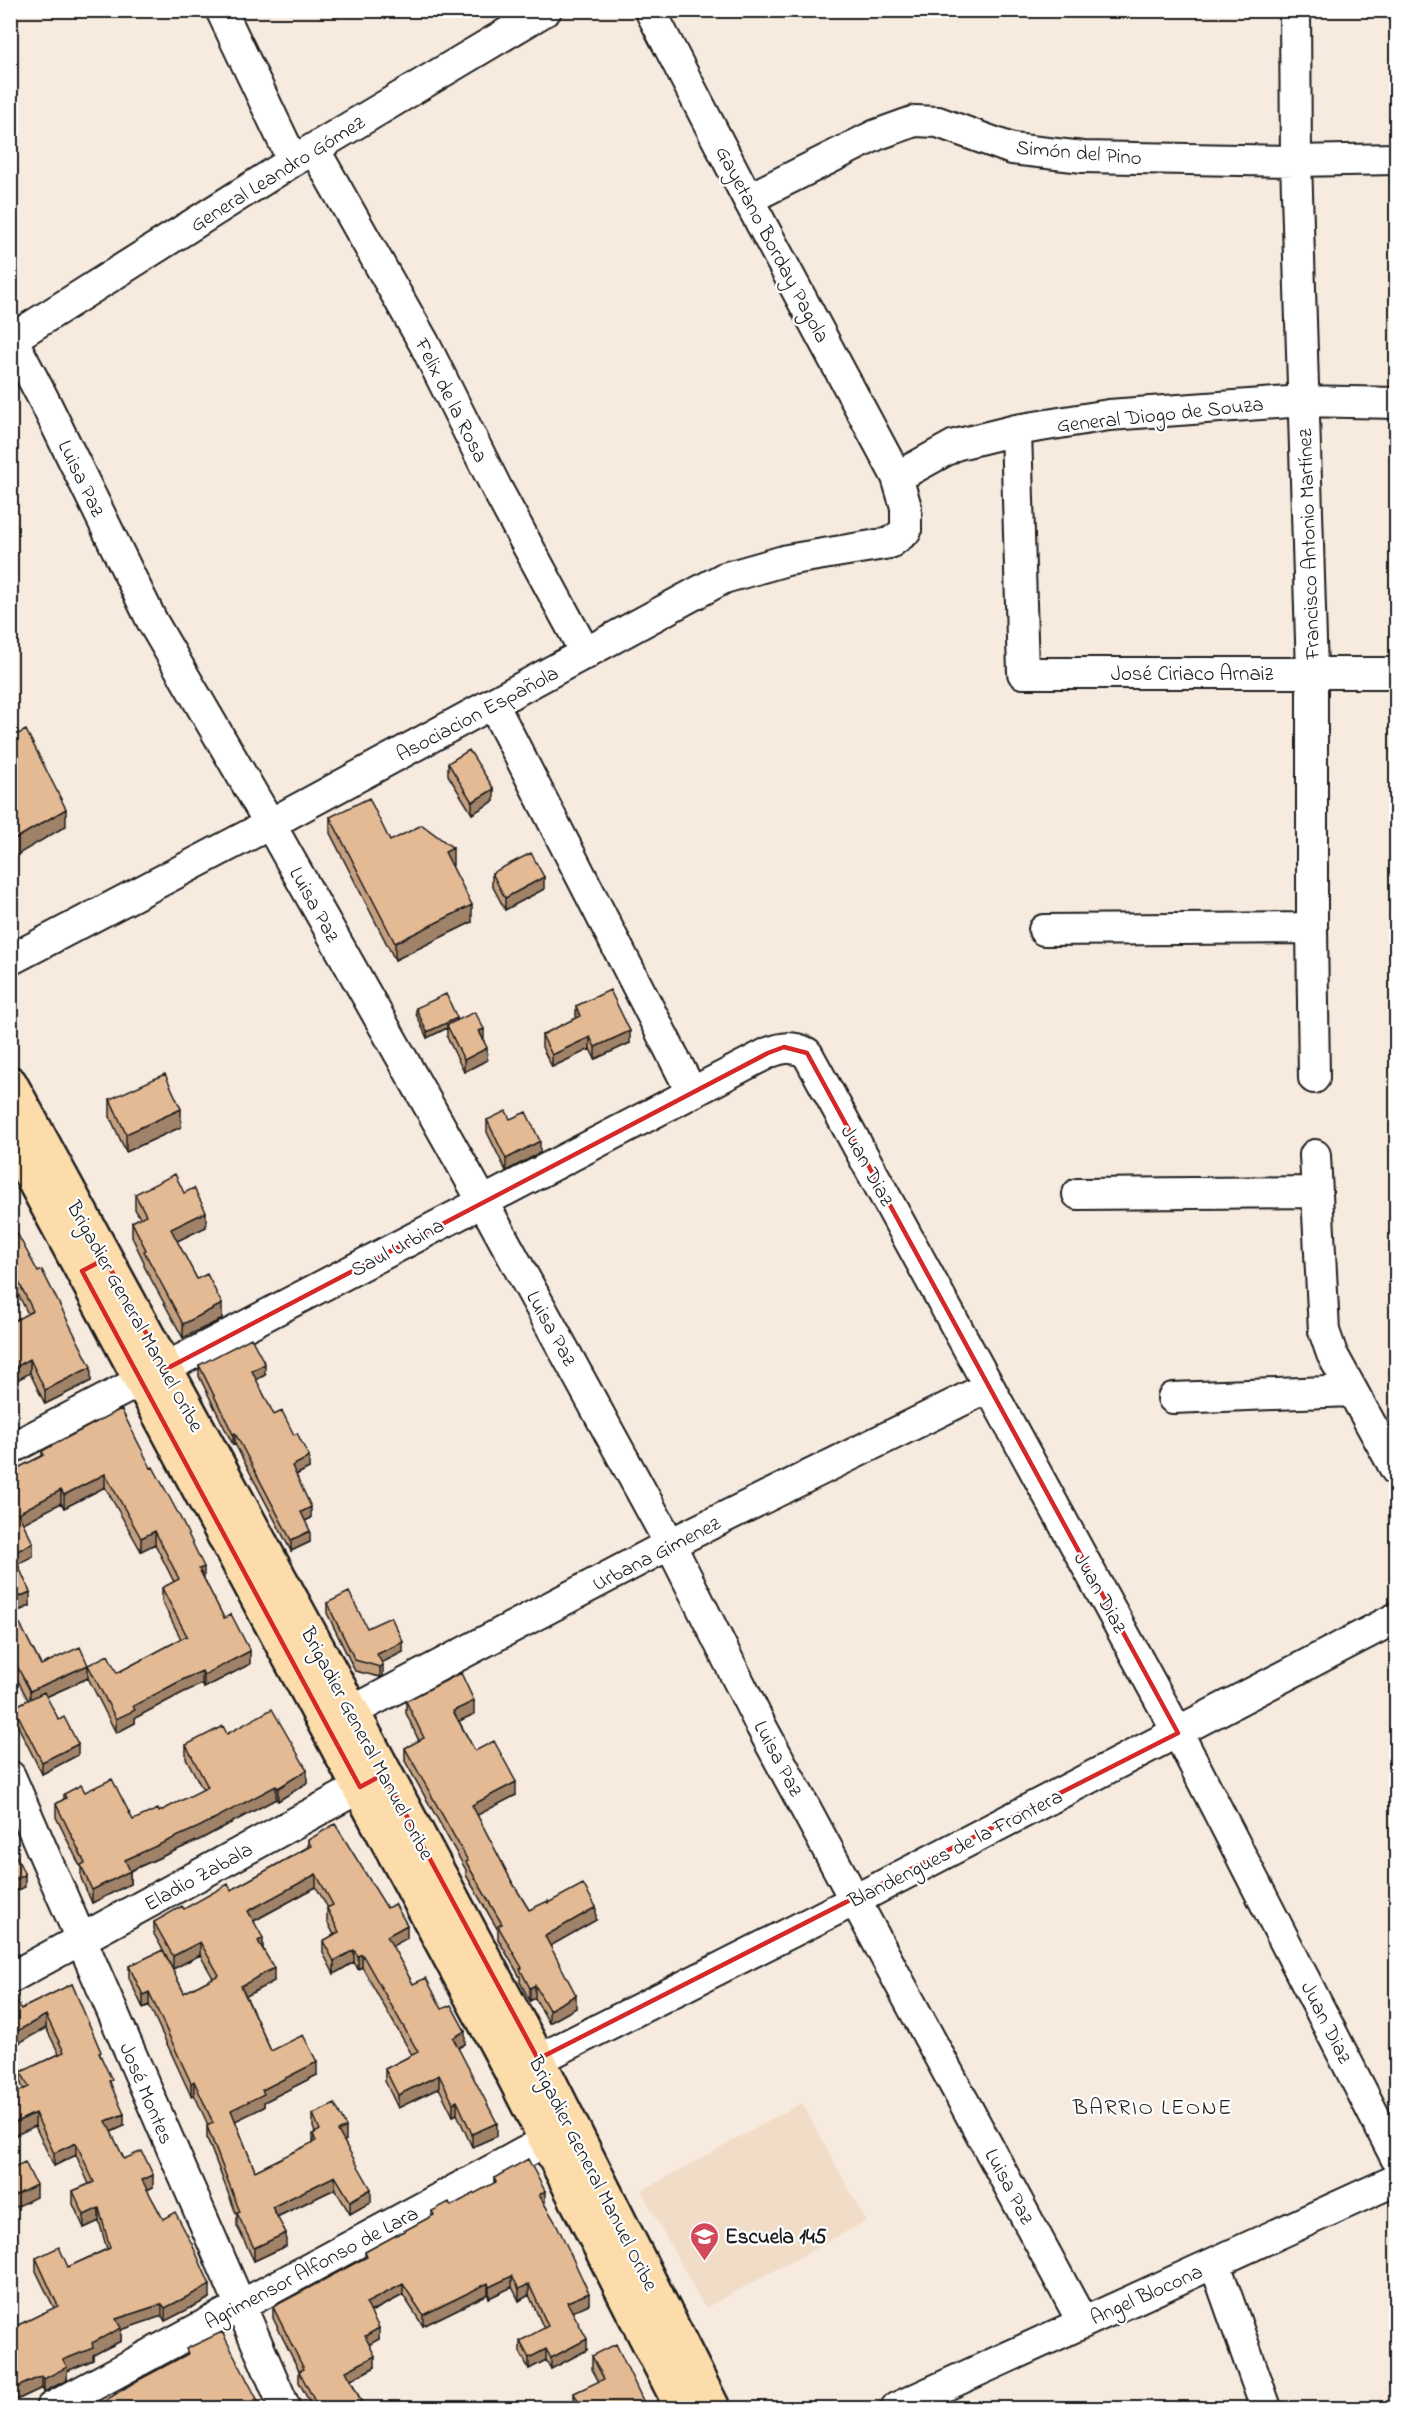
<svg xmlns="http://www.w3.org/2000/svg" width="1407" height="2419" font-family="'Indie Flower',sans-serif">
<rect width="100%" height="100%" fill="#f7eadf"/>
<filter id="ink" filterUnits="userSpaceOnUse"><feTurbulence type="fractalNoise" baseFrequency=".0167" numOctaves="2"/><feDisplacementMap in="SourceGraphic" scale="12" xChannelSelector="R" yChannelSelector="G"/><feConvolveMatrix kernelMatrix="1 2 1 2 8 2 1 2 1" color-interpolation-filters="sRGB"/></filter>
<g filter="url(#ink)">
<!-- built -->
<path fill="#f1dcc8" d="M802,2103L866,2221L705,2308L641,2191Z"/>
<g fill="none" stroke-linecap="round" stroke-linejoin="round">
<defs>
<path id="minor" d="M221,10L293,161
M1295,10L1296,161L1312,672V928L1314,1078
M314,149L424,343L497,489L586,654
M748,199L876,135L915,121L938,122L1012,149L1083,157L1296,161L1396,159
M12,339L46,404L152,621L270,824L483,1202L670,1544L760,1724L1083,2323
M10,340L293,161L546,10
M1016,430L1023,673H1396
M897,477L955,445L1016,430L1109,415L1303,401L1396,403
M493,704L692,1093
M1044,930L1312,928
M10,960L270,824L724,578L787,560L890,543L906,531V507L897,477L748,199L650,10
M1315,1155L1324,1331L1332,1354L1396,1470
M1078,1194L1317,1192
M1173,1398L1352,1391
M10,1449L768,1053C783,1047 792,1046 807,1053L1178,1733L1396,2158
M332,1722L670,1544L989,1387
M10,1776L285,2408
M10,1978L379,1777
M516,2071L855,1900L1396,1618
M1215,2264L1266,2408
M51,2408L568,2129
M896,2408L1396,2180"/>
<path id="major" d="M10,1083L352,1711L538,2059L713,2408
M10,1136L512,2073L682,2408"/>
</defs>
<!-- minor casing -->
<use href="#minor" stroke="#1c1c1c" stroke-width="34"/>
<!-- major casing -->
<use href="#major" stroke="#1c1c1c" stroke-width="38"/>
<!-- minor -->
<use href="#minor" stroke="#fff" stroke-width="30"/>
<!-- major -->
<use href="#major" stroke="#fddcac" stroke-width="33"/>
</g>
<!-- wall -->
<path fill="#c4a07f" stroke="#1c1c1c" stroke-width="1.5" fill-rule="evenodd" d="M448,763L494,801L472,814L448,775Z
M330,817L390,841L453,865H452L472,922L395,960L330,833Z
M492,873L544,889L505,910L492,885Z
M576,1006L630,1043L595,1059L590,1049L552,1067L542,1047V1035L576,1018Z
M416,1008L457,1020L484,1041L487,1060L464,1072L447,1037V1028L427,1038L416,1014Z
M110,1099L181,1127L126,1152L110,1117Z
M510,1119L540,1153L506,1171L487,1132V1120Z
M184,1193L206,1227L177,1241L197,1279L222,1319L183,1338L144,1266V1262L132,1237V1222L140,1218L135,1209V1194Z
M10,1220L91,1381L45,1404L30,1373L28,1314L10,1278Z
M199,1365L265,1375L256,1380L274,1415L309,1468L296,1475L311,1518L305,1521L310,1542L291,1551L235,1444L233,1445L199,1376Z
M121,1409L204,1579L224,1618L250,1664L204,1688L202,1684L184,1692L135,1718V1723L116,1733L88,1678L46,1697L78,1755L42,1774L14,1718V1707L28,1700L10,1665V1472L42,1456V1451ZM105,1487L141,1551L155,1544L174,1582L162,1588V1601L181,1639L117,1673L88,1665H41L14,1613L30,1606L18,1564L33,1556L23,1523L61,1503L64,1508Z
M327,1603L403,1652L381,1663L383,1676L380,1677L355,1671L327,1613Z
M406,1701L474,1714L459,1721L475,1751L516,1795L477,1815L512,1882L529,1910L548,1903L596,1920L550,1946L576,2008L549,2023L535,1998L530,2001L520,1982V1977L498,1939V1930L466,1875V1870L405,1761V1748L419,1741L406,1713Z
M227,1734L307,1783L278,1801L276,1799L201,1839L130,1871V1884L92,1903L81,1878V1868L56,1817V1804L64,1799V1794L85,1792L133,1820L159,1812L203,1790L186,1758V1745Z
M308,1840L387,1908L407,1938L392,1946L413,1984L442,2009L465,2044L458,2048L497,2136L472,2147L457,2114L453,2116L439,2088L398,2108L385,2081V2069L412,2055L362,1967L358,1969L354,1962L334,1974L323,1953V1941L334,1935L327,1921V1908H328L316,1887L254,1921L274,1981L246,1996L271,2051L317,2075L264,2102V2107L235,2121L255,2171L313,2143V2134L315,2132L313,2127V2114L346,2140L344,2141L371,2202L350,2214L335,2189L277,2217L286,2246L254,2261L237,2226V2216L207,2138V2126L208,2125L194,2094L191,2096L149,2005L143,2008L129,1978V1966L163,1950L154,1934V1922L231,1890L308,1847ZM165,1953L173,1969L200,1955L213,1978L184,1993Z
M72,1984L101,2057L112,2087L124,2126L111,2132L124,2159L153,2187L147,2190L163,2219L210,2298L165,2321L162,2316L121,2330V2341L93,2355V2360L67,2371V2380L44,2392L42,2388L10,2403V2329L54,2308L36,2271V2258L68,2267L107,2249L99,2221L84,2228L73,2204V2191L89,2184L76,2155L54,2166L35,2126L24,2090L21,2084V2072L59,2054L46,2028L21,2009Z
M494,2178L545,2202L544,2203L589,2304L572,2311L587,2350L551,2369L546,2360L529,2369L520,2352V2341L544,2329L529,2295L519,2301L512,2287L489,2298L488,2294L423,2326L403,2295L371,2312L379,2339L369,2344L375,2367L351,2380L365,2409H313L299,2382V2371L273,2318V2307L365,2258V2252L432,2216V2211L451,2206L494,2184Z
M592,2356L647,2409H576L574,2406V2393L599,2382L592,2369Z"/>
<!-- shaded-wall -->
<path fill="#a08268" stroke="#1c1c1c" stroke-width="1.5" d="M494,789V801L472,814V802Z
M66,809V826L10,859V842Z
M453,848V865L445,869V852Z
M544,877V889L505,910V898Z
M472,905V922L395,960V943Z
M457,1018V1024L447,1025V1028L427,1038V1032Z
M484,1029V1041L479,1031Z
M630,1031V1043L595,1059V1047Z
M590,1037V1049L552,1067V1055Z
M487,1048V1060L464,1072V1060Z
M181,1109V1127L126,1152V1134Z
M540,1141V1153L506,1171V1159Z
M206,1212V1227L171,1244V1229Z
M222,1304V1319L183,1338V1324Z
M30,1359V1373L10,1384V1370Z
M265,1364V1375L252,1382V1371Z
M91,1367V1381L45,1404V1390Z
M235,1433V1444L233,1445V1434Z
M309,1457V1468L292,1477V1466Z
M105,1474V1487L64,1508V1495Z
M61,1490V1503L18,1526V1513Z
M311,1507V1518L301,1523V1512Z
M155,1531V1544L141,1551V1538Z
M310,1531V1542L291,1551V1540Z
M33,1543V1556L13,1567V1553Z
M204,1567V1580L199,1569Z
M30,1592V1606L10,1614V1601Z
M403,1642V1652L377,1665V1654Z
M250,1651V1664L204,1688V1675Z
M88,1665V1678L30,1704V1691Z
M383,1665V1676L380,1677V1667Z
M202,1671V1684L184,1692L135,1718V1723L116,1733V1719L133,1706L184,1679Z
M474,1701V1714L453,1724V1711Z
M78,1744V1755L42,1774V1762Z
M307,1770V1783L278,1801V1788Z
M516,1782V1795L472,1818V1805Z
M276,1786V1799L201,1839L125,1873V1860Z
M130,1871V1884L92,1903V1890Z
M316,1874V1887L248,1924V1911Z
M25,1875V1887L10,1894V1882Z
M596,1907V1920L545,1949V1936Z
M407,1925V1938L387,1949V1936Z
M263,1938V1951L258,1941Z
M200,1942V1955L173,1969V1956Z
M354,1950V1962L334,1974V1961Z
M362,1954V1967L358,1969V1956Z
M274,1968V1981L241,1999V1986Z
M535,1985V1998L530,2001V1988Z
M149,1992V2005L143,2008V1995Z
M576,1995V2008L549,2023V2010Z
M46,2015V2028L10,2048V2035Z
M465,2031V2044L453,2051V2038Z
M317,2062V2075L264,2102V2107L231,2123V2110L262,2090Z
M439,2075V2088L398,2108V2095Z
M194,2081V2094L191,2096V2083Z
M457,2101V2114L453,2116V2103Z
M35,2113V2126L10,2138V2125Z
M124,2114V2126L106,2134V2121Z
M497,2123V2136L472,2147V2134Z
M346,2127V2140L338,2144V2131Z
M76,2143V2155L54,2166V2153Z
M153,2175V2187L142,2192V2180Z
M335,2176V2189L272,2219V2207Z
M36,2185V2197L10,2210V2198Z
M371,2189V2202L350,2214V2201Z
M545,2191V2202L539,2206V2195Z
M99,2208V2221L84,2228V2215Z
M286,2233V2246L254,2261V2248Z
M512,2276V2287L489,2298V2287Z
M488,2283V2294L423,2326V2315Z
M403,2284V2295L366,2314V2303Z
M529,2284V2295L519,2301V2289Z
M210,2285V2298L165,2321V2308Z
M589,2293V2304L567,2314V2302Z
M162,2304V2316L121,2330V2341L93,2355V2360L67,2371V2380L44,2392V2379L63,2360L92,2343L116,2319Z
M379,2328V2339L365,2347V2336Z
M587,2339V2350L551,2369V2358Z
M546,2349V2360L529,2369V2358Z
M375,2356V2367L346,2382V2371Z
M42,2376V2388L10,2403V2390Z"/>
<!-- building -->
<path fill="#e4ba94" stroke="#1c1c1c" stroke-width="1.5" d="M26,730L66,809L10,842V738Z
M469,750L494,789L472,802L448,763Z
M369,798L390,841L422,825L453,848L445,852L472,905L395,943L330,817Z
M531,853L544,877L505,898L492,873Z
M610,990L630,1031L595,1047L590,1037L552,1055L542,1035L580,1016L576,1006Z
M446,994L457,1018L427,1032L416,1008Z
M475,1012L484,1029L479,1031L487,1048L464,1060L447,1025Z
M165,1074L181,1109L126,1134L110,1099Z
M506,1111L510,1119L526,1112L540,1141L506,1159L487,1120Z
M175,1174L184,1193L194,1188L206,1212L171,1229L197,1279L207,1274L222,1304L183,1324L144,1251L146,1250L132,1222L146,1215L135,1194Z
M10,1220L38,1272L42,1270L91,1367L45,1390L30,1359L10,1370V1323L33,1311L10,1264Z
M251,1338L265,1364L252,1371L274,1415L282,1411L294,1435L297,1433L309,1457L292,1466L311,1507L301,1512L310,1531L291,1540L235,1433L233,1434L199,1365Z
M121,1409L151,1468L153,1467L180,1517L204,1567L199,1569L224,1618L231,1614L250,1651L204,1675L202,1671L184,1679L133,1706L135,1710L116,1719L88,1665L108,1655L117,1673L187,1636L162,1588L179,1579L155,1531L141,1538L105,1474L64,1495L61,1490L18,1513L33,1543L13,1553L30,1592L10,1601V1472L44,1455L42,1451Z
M349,1592L367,1628L391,1617L403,1642L377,1654L383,1665L380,1667L355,1660L327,1603Z
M10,1605L41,1665L80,1647L88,1665L30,1691L10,1652Z
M461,1673L474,1701L453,1711L475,1751L494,1741L516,1782L472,1805L512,1882L529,1910L548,1901V1903L583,1884L596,1907L545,1936L576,1995L549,2010L535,1985L530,1988L520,1969L522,1968L498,1926L502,1924L466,1862L468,1861L405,1748L424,1738L406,1701Z
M44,1692L59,1720L64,1717L78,1744L42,1762L14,1707Z
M272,1709L307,1770L278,1788L276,1786L201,1826L125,1860L130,1871L92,1890L81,1865L85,1863L56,1804L66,1798L64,1794L81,1785L85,1792L112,1779L133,1820L158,1809L159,1812L208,1787L186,1745L223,1726L227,1734Z
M335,1824L387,1908L395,1904L407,1925L387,1936L413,1984L426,1978L442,2009L451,2005L465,2031L453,2038L497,2123L472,2134L457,2101L453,2103L439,2075L398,2095L385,2069L418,2052L362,1954L358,1956L354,1950L334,1961L323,1941L339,1932L327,1908L333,1905L316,1874L248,1911L263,1938L258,1941L274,1968L241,1986L271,2051L303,2035L317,2062L262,2090L264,2094L231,2110L255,2171L316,2141L313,2134L320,2130L313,2114L335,2104L346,2127L338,2131L371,2189L350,2201L335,2176L272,2207L286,2233L254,2248L237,2213L240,2212L207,2126L213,2123L194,2081L191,2083L149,1992L143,1995L129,1966L163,1950L184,1993L219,1975L200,1942L173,1956L154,1922L182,1906L184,1909L228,1884L231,1890L311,1846L308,1840Z
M10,1843L25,1875L10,1882Z
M72,1984L101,2052L99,2053L112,2080L109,2081L124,2114L106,2121L124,2159L142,2151L153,2175L142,2180L163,2219L175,2212L192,2244L210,2285L165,2308L162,2304L116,2319L121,2328L92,2343L93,2348L63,2360L67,2367L44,2379L42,2376L10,2390V2329L58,2306L36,2258L59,2247L68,2267L110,2248L99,2208L84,2215L73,2191L94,2182L76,2143L54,2153L35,2113L10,2125V2096L29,2087L21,2072L64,2052L46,2015L10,2035V2001L15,1998L21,2009Z
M528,2159L545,2191L539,2195L557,2225L589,2293L567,2302L587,2339L551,2358L546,2349L529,2358L520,2341L548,2326L529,2284L519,2289L512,2276L489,2287L488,2283L423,2315L403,2284L366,2303L379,2328L365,2336L375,2356L346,2371L365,2409H319L299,2371L304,2369L273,2307L367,2257L365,2252L434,2215L432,2211L449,2202L451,2206L496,2182L494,2178Z
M25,2162L36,2185L10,2198V2169Z
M222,2332L257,2399L261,2409H92L133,2383L188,2354L186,2349Z
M616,2344L647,2409H582L574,2393L604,2379L592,2356Z"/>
</g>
<!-- marked area -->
<path fill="none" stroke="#d62828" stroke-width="4.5" stroke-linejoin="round" d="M784,1047L807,1053L1178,1733L538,2059L384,1774L360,1787L82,1271L105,1259L166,1369L768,1053Z"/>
<!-- icons -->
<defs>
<symbol id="school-pin" viewBox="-11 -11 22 30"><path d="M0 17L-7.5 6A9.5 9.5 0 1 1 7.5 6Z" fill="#d1495b" stroke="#fff"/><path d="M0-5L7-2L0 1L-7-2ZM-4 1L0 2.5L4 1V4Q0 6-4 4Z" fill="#fff"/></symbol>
</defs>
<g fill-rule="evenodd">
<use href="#school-pin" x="688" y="2220" width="33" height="45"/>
</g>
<g text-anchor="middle" stroke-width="4.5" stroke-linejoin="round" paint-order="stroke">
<!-- street labels -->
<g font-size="21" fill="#1c1c1c" stroke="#fff">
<text transform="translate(1079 152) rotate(5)" y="7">Simón del Pino</text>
<text transform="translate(277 173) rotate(-32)" y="7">General Leandro Gómez</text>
<text transform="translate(773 244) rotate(62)" y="7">Gayetano Borday Pagola</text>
<text transform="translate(452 400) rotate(63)" y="7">Felix de la Rosa</text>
<text transform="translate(1160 414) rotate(-6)" y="7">General Diogo de Souza</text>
<text transform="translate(82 478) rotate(64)" y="7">Luisa Paz</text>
<text transform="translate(1308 544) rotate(-92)" y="7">Francisco Antonio Martínez</text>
<text x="1192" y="680">José Ciriaco Arnaiz</text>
<text transform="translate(477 713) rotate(-28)" y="7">Asociacion Española</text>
<text transform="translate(315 904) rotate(61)" y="7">Luisa Paz</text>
<text transform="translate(868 1165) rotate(61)" y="7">Juan Diaz</text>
<text transform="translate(397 1247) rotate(-28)" y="7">Saul Urbina</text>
<text transform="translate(136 1316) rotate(61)" y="7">Brigadier General Manuel Oribe</text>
<text transform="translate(552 1328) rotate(61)" y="7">Luisa Paz</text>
<text transform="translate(656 1553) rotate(-27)" y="7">Urbana Gimenez</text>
<text transform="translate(1101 1592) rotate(61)" y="7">Juan Diaz</text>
<text transform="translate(368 1743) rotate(62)" y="7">Brigadier General Manuel Oribe</text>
<text transform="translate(779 1758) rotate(62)" y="7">Luisa Paz</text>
<text transform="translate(955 1848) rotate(-27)" y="7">Blandengues de la Frontera</text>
<text transform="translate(198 1876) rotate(-29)" y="7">Eladio Zabala</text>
<text transform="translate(1327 2022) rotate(63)" y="7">Juan Diaz</text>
<text transform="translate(147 2093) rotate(67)" y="7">José Montes</text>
<text transform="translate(594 2173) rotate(63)" y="7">Brigadier General Manuel Oribe</text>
<text transform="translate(1010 2186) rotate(62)" y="7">Luisa Paz</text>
<text transform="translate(311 2267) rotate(-28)" y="7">Agrimensor Alfonso de Lara</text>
<text transform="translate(1146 2294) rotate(-24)" y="7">Angel Blocona</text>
</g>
<!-- poi labels -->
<g font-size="21" font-weight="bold" fill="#1c1c1c" stroke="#fff" text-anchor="start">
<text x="725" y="2243">Escuela 145</text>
</g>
<!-- neighbourhood labels -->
<g font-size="22" letter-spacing="1.5" fill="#1c1c1c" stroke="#fff">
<text x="1153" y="2114">BARRIO LEONE</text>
</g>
</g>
<!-- margin -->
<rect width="1407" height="2419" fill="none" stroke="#fff" stroke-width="36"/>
<rect x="18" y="18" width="1371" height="2383" fill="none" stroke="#1c1c1c" stroke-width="2" filter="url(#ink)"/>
</svg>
